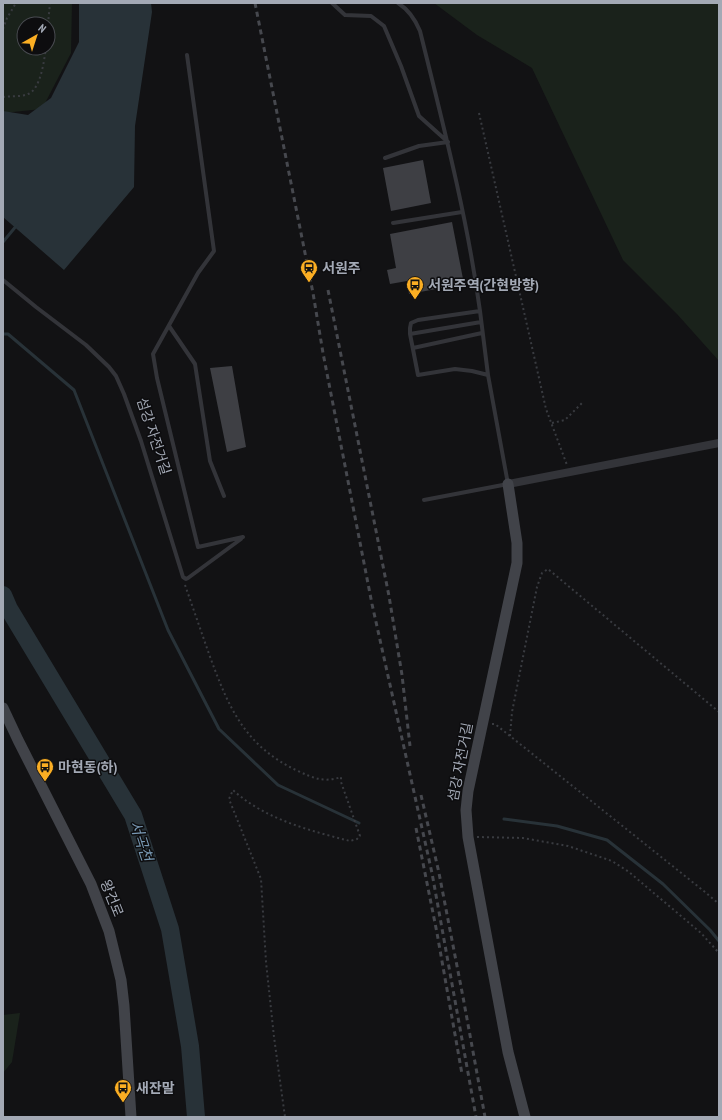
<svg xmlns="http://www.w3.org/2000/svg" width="722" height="1120" font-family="'PT Sans Narrow','Noto Sans KR',sans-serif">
<rect width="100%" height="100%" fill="#121214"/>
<!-- green -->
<path fill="#1a221b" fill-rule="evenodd" d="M3,3H72L71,53L42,109L3,113ZM24,24H48V48H24Z
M434,3H719V361L677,314L623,260L532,68L477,35Z
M20,1013L12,1062L3,1073V1015Z"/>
<!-- water -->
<path fill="#283238" d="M79,3H151L152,12L135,126L134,187L64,270L3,217V111L28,115L51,98L79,42Z"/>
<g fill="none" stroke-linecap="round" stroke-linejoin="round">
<!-- stream -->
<path stroke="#283238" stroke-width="3" d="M3,242L17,225
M3,334H8L74,390L168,630L219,729L278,785L359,823
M504,819L557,826L607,840L663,884L710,930L719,941"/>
<!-- river -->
<path stroke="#283238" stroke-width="18" d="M3,595L9,609L133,815L170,929L190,1046L196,1117"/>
</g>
<!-- building -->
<path fill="#3e3f44" d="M423,160L431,203L391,211L383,168Z
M452,222L464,284L409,294L407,281L390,284L387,270L396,268L390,234Z
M232,366L246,447L227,452L210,368Z"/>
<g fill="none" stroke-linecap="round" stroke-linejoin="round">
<!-- path -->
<path stroke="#393b40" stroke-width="2" stroke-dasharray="2 3" stroke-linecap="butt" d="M48,24L50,3
M3,29L7,18L16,3
M3,97C10,96 21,97 28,94C41,89 44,60 46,48
M479,113L546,409L567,465
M552,423L565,420L583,402
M185,585C193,608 201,631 209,654C228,706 244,746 298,771C313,778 324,783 341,777V782L360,836L357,839L350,841C311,831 264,819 233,790L229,799L261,879L266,962L274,1037L285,1117
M492,724H495L705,892L719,904
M510,736L512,712L537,587L542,573L548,569L719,712
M477,837L523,838L568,846L612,861L629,872L701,933L719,953"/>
<!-- lane -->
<path stroke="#333439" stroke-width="4" d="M332,3L345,15L371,16L384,26L401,66L419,116L448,142
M398,3C409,10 415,19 420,31C443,124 467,216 480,311
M187,55L214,251L198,273L153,354L157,378L198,547L243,537
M385,158L419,146L448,142
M393,223L462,212
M3,280L36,307L86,345L109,367L116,376L124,394L141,441L183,577L186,579L188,578L241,539
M480,311L488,375L472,371L455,369L418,375L410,334V328L411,323L418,320Z
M169,326L195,364L210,461L224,496
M410,334L481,322
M413,348L482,333
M424,500L508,484L488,375"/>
<!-- street -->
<path stroke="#333439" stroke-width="8" d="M508,484L719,443"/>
<!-- secondary -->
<path stroke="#414349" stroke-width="11" d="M508,484L517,543V563L468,791L466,810L468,837L508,1052L525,1117
M3,708L18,740L91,884L109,931L121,980L124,1006L131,1117"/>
<!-- rail -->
<path stroke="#46484e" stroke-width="3" stroke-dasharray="5 4" stroke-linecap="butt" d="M255,3L313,293L323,353L372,604L432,873L476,1117
M328,290L389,596L402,675L410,746
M421,795L439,873L463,997L485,1117
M416,828L437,933L462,1074"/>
</g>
<!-- icons -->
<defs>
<symbol id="station-pin" viewBox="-11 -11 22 30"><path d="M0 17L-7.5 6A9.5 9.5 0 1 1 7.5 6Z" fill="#fbae23" stroke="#0d0d0f"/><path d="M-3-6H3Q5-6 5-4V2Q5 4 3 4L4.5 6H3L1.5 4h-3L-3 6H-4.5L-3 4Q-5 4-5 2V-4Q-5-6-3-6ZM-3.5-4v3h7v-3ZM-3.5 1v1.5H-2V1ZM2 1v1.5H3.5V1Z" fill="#111"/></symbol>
<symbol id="bus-pin" viewBox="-11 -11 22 30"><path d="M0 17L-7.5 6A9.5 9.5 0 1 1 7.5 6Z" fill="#fbae23" stroke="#0d0d0f"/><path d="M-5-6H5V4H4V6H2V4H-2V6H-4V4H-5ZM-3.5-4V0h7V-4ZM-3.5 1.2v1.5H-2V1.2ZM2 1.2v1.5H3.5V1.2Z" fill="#111"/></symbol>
</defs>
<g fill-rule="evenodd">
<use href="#station-pin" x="299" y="258" width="20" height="27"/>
<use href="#bus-pin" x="405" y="275" width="20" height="27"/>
<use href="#bus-pin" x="35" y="757" width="20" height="27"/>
<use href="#bus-pin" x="113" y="1078" width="20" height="27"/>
</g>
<g text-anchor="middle" stroke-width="3" stroke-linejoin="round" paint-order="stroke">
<!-- poi labels -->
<g font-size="14" font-weight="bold" fill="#a3a9b5" stroke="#0d0d0f" text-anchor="start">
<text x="322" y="273">서원주</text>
<text x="428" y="290">서원주역(간현방향)</text>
<text x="58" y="772">마현동(하)</text>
<text x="136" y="1093">새잔말</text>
</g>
<!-- street labels -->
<g font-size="14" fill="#a3a9b5" stroke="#0d0d0f">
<text transform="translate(154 436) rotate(72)" y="5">섬강 자전거길</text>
<text transform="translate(460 762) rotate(-79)" y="5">섬강 자전거길</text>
<text transform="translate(112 898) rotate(68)" y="5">왕건로</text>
</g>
<!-- water labels -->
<g font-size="15" font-style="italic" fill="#7898b3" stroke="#0d0d0f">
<text transform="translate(141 841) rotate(72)" y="5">서곡천</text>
</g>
</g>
<!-- border -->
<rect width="722" height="1120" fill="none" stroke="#a3a9b5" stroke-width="8"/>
<!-- north arrow -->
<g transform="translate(36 36) rotate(39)"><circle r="19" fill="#0d0d0f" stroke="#494b51"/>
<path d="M0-3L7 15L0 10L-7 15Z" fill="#fbae23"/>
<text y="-6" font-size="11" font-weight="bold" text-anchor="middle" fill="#a3a9b5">N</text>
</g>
</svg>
